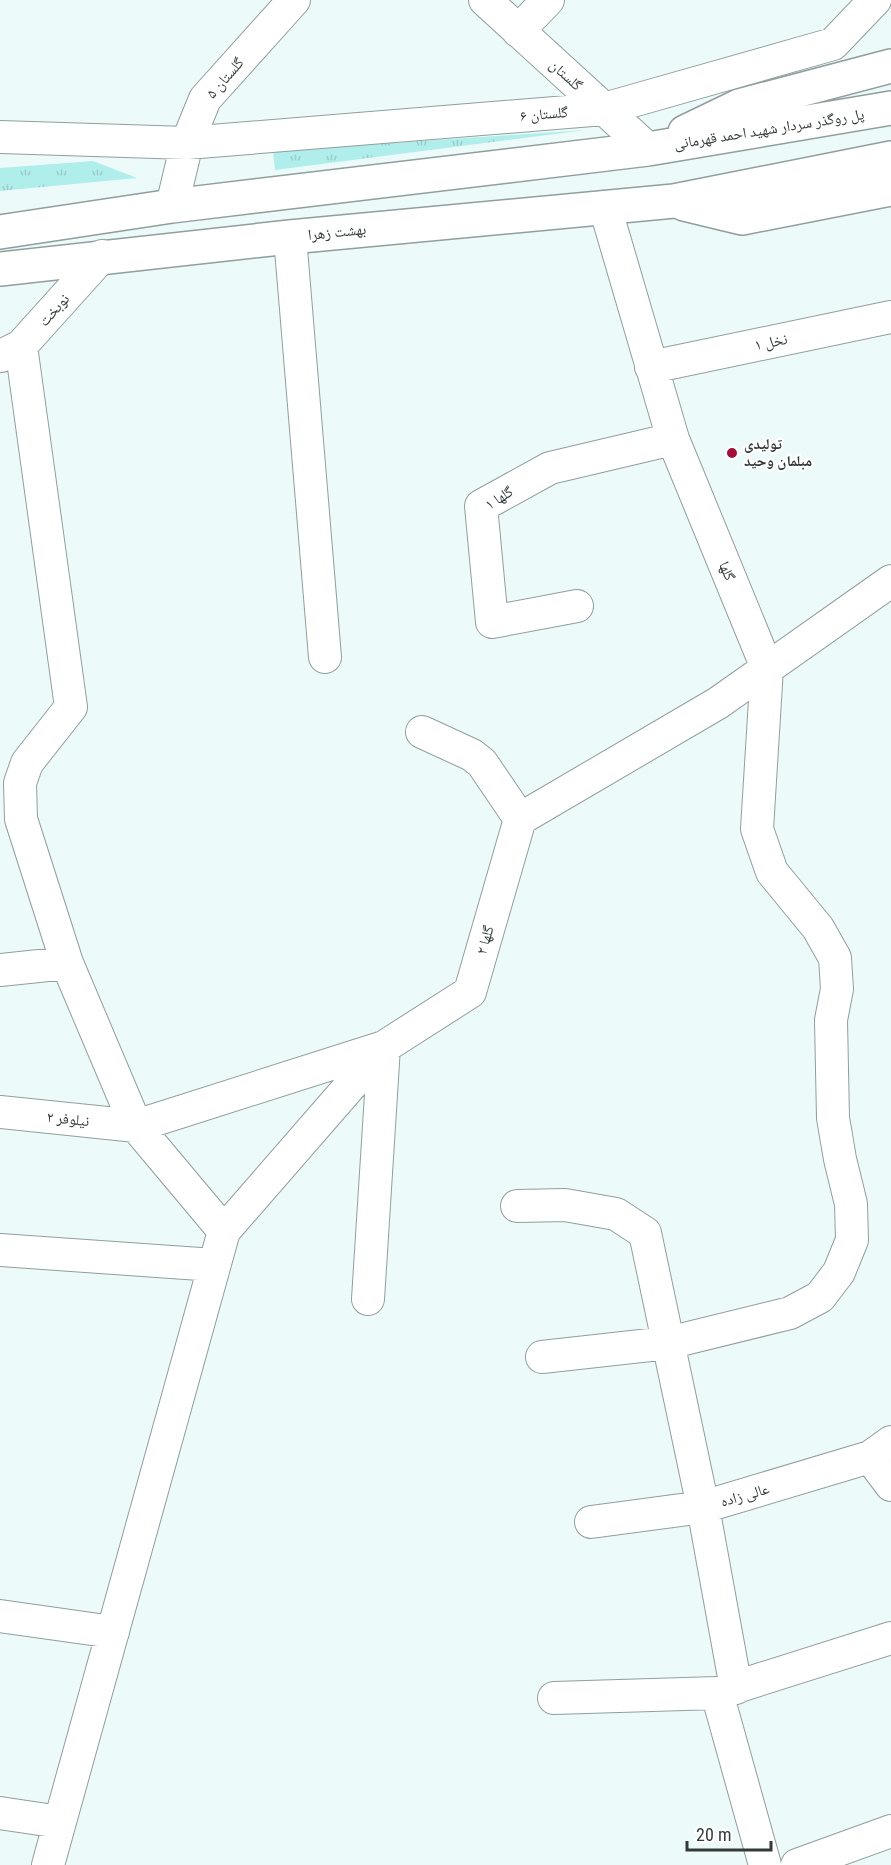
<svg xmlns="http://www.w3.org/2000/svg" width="891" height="1865" font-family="'Roboto Condensed','Noto Naskh Arabic',sans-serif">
<defs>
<pattern id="grass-tufts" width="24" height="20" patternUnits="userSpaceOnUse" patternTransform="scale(1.5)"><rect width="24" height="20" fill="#b0eeec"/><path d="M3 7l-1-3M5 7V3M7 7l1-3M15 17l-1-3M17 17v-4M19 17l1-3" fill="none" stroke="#98cdcb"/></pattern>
</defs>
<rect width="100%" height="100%" fill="#ecfaf9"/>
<!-- grass -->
<path fill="url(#grass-tufts)" d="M586,130L275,170L273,151Z
M93,161L137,178L0,191V168Z"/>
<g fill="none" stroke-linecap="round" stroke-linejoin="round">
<defs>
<path id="street" d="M485,0L648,149
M518,31L548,0
M0,137L187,143L604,109L833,44L875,0
M172,206L187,143L205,99L294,0
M290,237L325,657
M21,346L71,707L27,763L20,783L21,819L67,963L136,1126L224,1231L48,1865
M1,356L21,346L102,256
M651,367L891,317
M577,606L492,622L481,506L550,468L673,439
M422,732L472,755L482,763L520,819
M0,970L67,963
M0,1112L136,1126L384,1047L470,992L520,819L718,703L891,581
M517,1206L565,1205L616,1214L645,1233L703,1507L736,1688
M224,1231L384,1047
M0,1250L214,1265
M368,1299L384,1047
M542,1357L668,1343L790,1313L820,1297L839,1272L852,1240L851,1204L840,1159L833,1118L831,1020L837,989L835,958L818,928L772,872L757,829L767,668L673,439L605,207
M870,1457L891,1485
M591,1522L703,1507L870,1457L891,1442
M0,1616L113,1632
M717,1693L765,1865
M554,1698L717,1693L891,1638
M0,1813L60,1822
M797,1865L891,1831"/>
<path id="secondary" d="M685,132L739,106L891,66
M684,204L742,218L891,189
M0,232L172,206L648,149L891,108
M0,269L290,237L674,201L891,158"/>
</defs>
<!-- street casing -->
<use href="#street" stroke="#909e9d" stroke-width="34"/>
<!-- secondary casing -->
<use href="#secondary" stroke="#909e9d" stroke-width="36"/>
<!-- street -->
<use href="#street" stroke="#fff" stroke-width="32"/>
<!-- secondary -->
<use href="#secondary" stroke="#fff" stroke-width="33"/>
</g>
<!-- markers -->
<circle fill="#a60d3b" stroke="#fff" stroke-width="2" cx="732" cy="453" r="6"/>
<g text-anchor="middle" stroke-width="4.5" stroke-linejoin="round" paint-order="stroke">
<!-- street labels -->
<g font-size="15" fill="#343a3a" stroke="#fff">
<text transform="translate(566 75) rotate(42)" y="5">گلستان</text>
<text transform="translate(225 78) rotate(-49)" y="5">گلستان ۵</text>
<text transform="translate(544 114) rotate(-5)" y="5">گلستان ۶</text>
<text transform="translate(769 129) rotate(-9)" y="5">پل روگذر سردار شهید احمد قهرمانی</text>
<text transform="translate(337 232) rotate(-6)" y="5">بهشت زهرا</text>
<text transform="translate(54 310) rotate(-48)" y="5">نوبخت</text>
<text transform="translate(771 342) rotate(-12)" y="5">نخل ۱</text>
<text transform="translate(499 498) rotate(-33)" y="5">گلها ۱</text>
<text transform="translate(727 571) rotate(68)" y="5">گلها</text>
<text transform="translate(485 940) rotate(-74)" y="5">گلها ۲</text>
<text transform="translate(68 1119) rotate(6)" y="5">نیلوفر ۲</text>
<text transform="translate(745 1495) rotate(-16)" y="5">عالی زاده</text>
</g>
<!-- poi labels -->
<g font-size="15" font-weight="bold" fill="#343a3a" stroke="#fff" text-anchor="start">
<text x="744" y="449">تولیدی<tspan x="744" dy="17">مبلمان وحید</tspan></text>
</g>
</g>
<!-- scale -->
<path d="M687 1841v9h84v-9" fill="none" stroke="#343a3a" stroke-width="3"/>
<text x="696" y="1841" font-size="18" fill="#343a3a" stroke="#ffffff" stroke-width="4.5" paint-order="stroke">20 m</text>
</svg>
